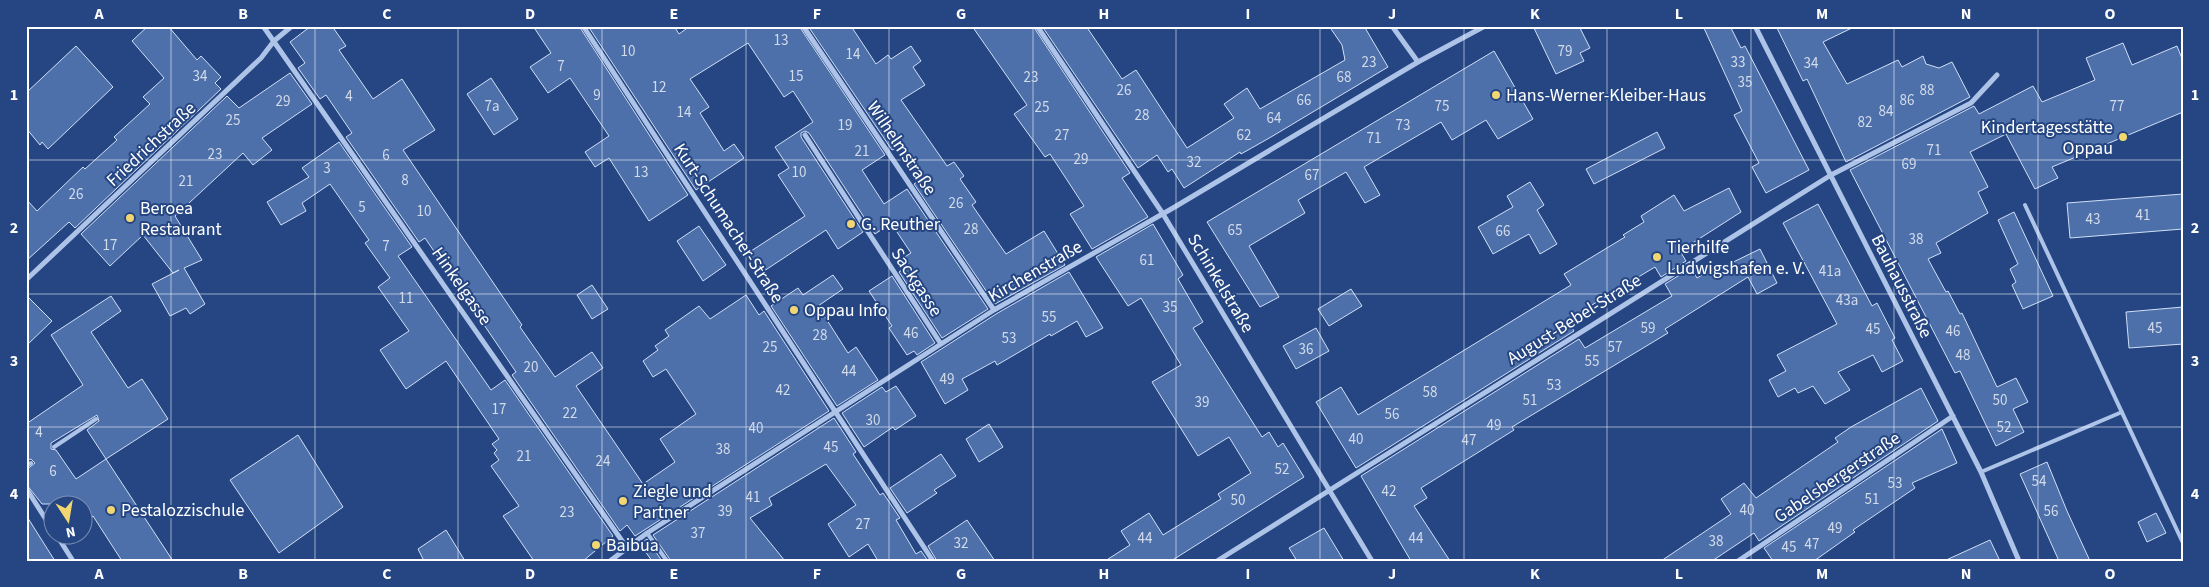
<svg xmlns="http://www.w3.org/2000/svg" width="2209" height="587" font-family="'Source Sans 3',sans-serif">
<rect width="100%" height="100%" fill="#254682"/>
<!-- building -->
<path fill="#4d70ab" stroke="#d1dff6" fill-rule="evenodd" d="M148,26H168L197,60L201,56L221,77L215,83L221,89L75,228L69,222L26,261V199L37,211L83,167L85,169L117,140L114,137L150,104L143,97L164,78L132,41Z
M311,26H332L346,46L339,50L373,99L402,79L435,130L403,150L522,325L520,327L555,377L592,352L603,368L576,386L643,484L675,462L660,439L696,414L666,369L653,377L643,361L658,350L655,346L669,336L665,330L699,306L710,319L746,295L759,315L764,311L829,411L635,536L627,525L620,531L512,375L516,372L425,238L419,242L346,137L352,133L326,95L320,99L298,68L305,63L290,42Z
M533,26H579L688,195L649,221L609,158L595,167L585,152L609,136L570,78L548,93L530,67L551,53Z
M588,26H674L679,34L690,26H799L885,155L862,170L884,204L907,189L988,309L942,338L899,272L908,266L903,258L911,253L891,223L875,234L809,133L805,131L801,133V137L863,232L838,249L826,230L761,273L748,253L805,216L778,175L789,168L775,147L813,122L793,91L784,97L748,43L690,79L709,107L700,113L724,151L734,144L744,158L696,190Z
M808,26H851L876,64L888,55L891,59L911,46L921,61L913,67L925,85L901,100L947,166L954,162L964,176L960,179L976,202L972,205L1006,254L1044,231L1065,265L995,304L914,184L920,180L898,147L892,150Z
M972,26H1033L1130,173L1122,178L1148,217L1092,249L1070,214L1084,206L1050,154L1045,157L1014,114L1027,105Z
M1042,26H1086L1122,79L1136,70L1187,148L1234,118L1224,104L1247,88L1260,109L1345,60L1342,45L1329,26H1364L1388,67L1271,137L1241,154L1240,152L1184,188L1172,169L1168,172L1157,155L1138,168Z
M1533,26H1579L1590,48L1580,53L1584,61L1556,74Z
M1703,26H1730L1741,48L1745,46L1809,170L1766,193L1752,167L1759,163L1734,115L1742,111Z
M1776,26H1856L1823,42L1847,84L1898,60L1902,67L1923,56L1926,64L1939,68L1952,62L1970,97L1846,162L1807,79L1803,81Z
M2123,43L2132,65L2177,46L2183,61V112L2052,167L2058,178L2035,189L2006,134L1970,152L1988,187L1978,192L1988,213L1936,243L1941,253L1928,259L1946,292L1948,291L1960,314L1962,313L1997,387L2016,378L2028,402L2013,409L2024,432L1996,446L1960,371L1955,373L1850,170L1974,106L1979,114L2033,86L2042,102L2095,80L2086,58Z
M76,46L113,87L48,149L42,142L40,145L26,128V93Z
M1494,51L1533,119L1498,139L1486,120L1452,140L1441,122L1364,167L1380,195L1365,203L1346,172L1298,200L1305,213L1249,246L1279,297L1260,307L1207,222Z
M290,73L312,104L262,138L272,150L253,165L243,153L175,216L202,260L184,268L205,304L190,314L186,308L170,316L152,284L179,270L173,273L143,235L110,266L81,234L227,96L239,108Z
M491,78L518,119L494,135L467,94Z
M1657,132L1665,148L1594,184L1586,169Z
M339,142L412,247L398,256L491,390L505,380L613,536L583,561H534L503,516L519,506L491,466L499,460L494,453L497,450L492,444L499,439L446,361L406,389L380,350L409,331L378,287L390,278L365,243L369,240L330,184L302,203L306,211L281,225L267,202L309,177L302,168Z
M1530,182L1544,205L1537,210L1557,244L1540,254L1529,234L1493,254L1478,227L1513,207L1507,196Z
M1729,188L1741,212L1680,251L1686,261L1661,277L1655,267L1567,320L1574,331L1356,468L1316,402L1341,387L1358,415L1571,285L1564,274L1625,237L1623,235L1644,222L1641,216L1674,195L1684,211Z
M2183,194V229L2070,238L2067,203Z
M1818,204L1872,306L1877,303L1895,338L1892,340L1903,361L1882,372L1873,355L1838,372L1850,390L1825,404L1813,386L1798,393L1795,388L1778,397L1769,380L1786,371L1777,355L1837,324L1783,223Z
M2014,212L2053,296L2023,309L2012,285L2016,282L2010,269L2018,264L1998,220Z
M1153,224L1183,275L1178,279L1203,322L1193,328L1262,437L1269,432L1278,447L1283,443L1304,477L1171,561H1105L1130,545L1121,531L1149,513L1163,535L1221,499L1218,494L1251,473L1229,437L1198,456L1152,382L1181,365L1141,298L1128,306L1096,257Z
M699,226L726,265L703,281L677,241Z
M1760,249L1777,283L1757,294L1748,277L1665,329L1668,333L1512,427L1514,430L1421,488L1427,498L1414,506L1450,561H1411L1361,476L1579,339L1585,348L1672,296L1665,284L1691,268L1697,278L1717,266L1719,269Z
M1069,272L1103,328L1086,337L1077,321L1051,336L1050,334L997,365L995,361L962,379L968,390L945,404L921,362L996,314Z
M833,275L843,289L818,306L848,353L856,347L878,380L837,406L771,306L798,288L803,295Z
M892,276L935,343L917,355L914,351L907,355L889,328L892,326L869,291Z
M592,285L608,309L592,319L577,295Z
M1351,289L1362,306L1329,326L1318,309Z
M26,295L52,321L26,346Z
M111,296L121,311L91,332L128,388L142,379L168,419L106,459L173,561H122L93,516L82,523V504H42L26,484V470L35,463L31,459L26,461V424L83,385L51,335ZM97,415L99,421L87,430L106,459L76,479L56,450L51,449V443Z
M2183,307V344L2129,348L2126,312Z
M1316,328L1329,351L1296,369L1283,346Z
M896,386L916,416L895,430L893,427L864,447L842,413L882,387L886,392Z
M1921,388L1938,421L1759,541L1754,533L1712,561H1661L1731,514L1721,499L1744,483L1756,498L1838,442L1835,438L1851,427Z
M834,418L856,452L853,454L880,495L883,493L900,518L896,520L916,554L921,551L928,561H878L868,544L849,557L828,524L856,505L826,464L769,498L772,505L750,518L785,561H671L653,535Z
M989,424L1003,447L979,462L966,439Z
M1942,429L1957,463L1912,483L1915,488L1853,530L1855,532L1814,561H1773L1764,548Z
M298,435L343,507L279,553L230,480Z
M941,454L956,476L934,490L937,493L907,513L890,488Z
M2047,462L2067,511L2090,561H2059L2020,474Z
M2156,513L2166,533L2147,542L2138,522Z
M26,515L55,561H26Z
M967,520L995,561H937L928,546Z
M1324,528L1344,561H1297L1289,548Z
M446,530L465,561H424L418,549Z
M647,539L662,561H652L640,544Z
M1990,540L2000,561H1944Z"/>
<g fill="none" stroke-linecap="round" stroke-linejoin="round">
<!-- lane -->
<path stroke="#adc3e7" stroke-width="4" d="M2025,205L2183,543
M54,447L96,419
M26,466L31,463
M1981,472L2122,412
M647,533L667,561"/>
<!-- street -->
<path stroke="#adc3e7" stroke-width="5" d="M263,26L627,548
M583,26L933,561
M803,26L994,310
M1037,26L1163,214L1372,561
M1392,26L1418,62
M1755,26L1981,472L2019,561
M805,135L941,344
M26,280L261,58L274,41L292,26
M26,488L52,529
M56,534L73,561
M610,561L647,533L994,310L1173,208L1418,62L1485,26
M1217,561L1831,175L1971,103L1997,75
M1738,561L1953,416"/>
</g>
<!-- grid -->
<path fill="none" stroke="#fff" stroke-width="1" stroke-opacity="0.55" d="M171,26V561M315,26V561M458,26V561M602,26V561M746,26V561M889,26V561M1033,26V561M1176,26V561M1320,26V561M1464,26V561M1607,26V561M1751,26V561M1894,26V561M2038,26V561M26,160H2183M26,294H2183M26,427H2183"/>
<!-- markers -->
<g fill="#f1d671" stroke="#254682" stroke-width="2">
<circle cx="1496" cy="95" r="5"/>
<circle cx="2123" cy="137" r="5"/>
<circle cx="130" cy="218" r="5"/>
<circle cx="851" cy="224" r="5"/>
<circle cx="1657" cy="257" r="5"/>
<circle cx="794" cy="310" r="5"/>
<circle cx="623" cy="501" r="5"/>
<circle cx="111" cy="510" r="5"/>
<circle cx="596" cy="545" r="5"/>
</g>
<g text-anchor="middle" stroke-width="4" stroke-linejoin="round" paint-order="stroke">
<!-- number labels -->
<g font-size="15" fill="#d2dbea">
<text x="781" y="45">13</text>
<text x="628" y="56">10</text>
<text x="1565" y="56">79</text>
<text x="853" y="59">14</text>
<text x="1369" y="67">23</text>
<text x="1738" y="67">33</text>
<text x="1811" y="68">34</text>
<text x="561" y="71">7</text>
<text x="200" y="81">34</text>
<text x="796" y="81">15</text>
<text x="1031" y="82">23</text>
<text x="1344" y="82">68</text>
<text x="1745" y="87">35</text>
<text x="659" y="92">12</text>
<text x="1124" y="95">26</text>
<text x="1927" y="95">88</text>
<text x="597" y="100">9</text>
<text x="349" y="101">4</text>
<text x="1304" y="105">66</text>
<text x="1907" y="105">86</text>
<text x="283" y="106">29</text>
<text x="492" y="111">7a</text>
<text x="1442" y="111">75</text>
<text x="2117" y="111">77</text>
<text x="1042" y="112">25</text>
<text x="1886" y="116">84</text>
<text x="684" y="117">14</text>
<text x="1142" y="120">28</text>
<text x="1274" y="123">64</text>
<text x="233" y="125">25</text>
<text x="1865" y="127">82</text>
<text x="845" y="130">19</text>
<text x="1403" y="130">73</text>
<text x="1062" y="140">27</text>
<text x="1244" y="140">62</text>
<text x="1374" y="143">71</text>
<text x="1934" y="155">71</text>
<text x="862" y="156">21</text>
<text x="215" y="159">23</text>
<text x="386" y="160">6</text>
<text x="1081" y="164">29</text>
<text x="1194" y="167">32</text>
<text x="1909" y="169">69</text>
<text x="327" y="173">3</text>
<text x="641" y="177">13</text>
<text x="799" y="177">10</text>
<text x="1312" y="180">67</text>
<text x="405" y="185">8</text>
<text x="186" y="186">21</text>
<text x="76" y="199">26</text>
<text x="956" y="208">26</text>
<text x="362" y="212">5</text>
<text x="424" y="216">10</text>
<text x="2143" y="220">41</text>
<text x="2093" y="224">43</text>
<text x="971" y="234">28</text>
<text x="1235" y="235">65</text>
<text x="1503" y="236">66</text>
<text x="1916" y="244">38</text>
<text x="110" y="250">17</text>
<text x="386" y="251">7</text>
<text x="1147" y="265">61</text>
<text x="1830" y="276">41a</text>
<text x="406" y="303">11</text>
<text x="1847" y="305">43a</text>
<text x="1170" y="312">35</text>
<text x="1049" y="322">55</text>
<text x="1648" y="333">59</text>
<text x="2155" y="333">45</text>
<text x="1873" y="334">45</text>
<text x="1953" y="336">46</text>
<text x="911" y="338">46</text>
<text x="820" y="340">28</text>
<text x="1009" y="343">53</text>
<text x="770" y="352">25</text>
<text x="1615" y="352">57</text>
<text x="1306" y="354">36</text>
<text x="1963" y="360">48</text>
<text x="1592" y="366">55</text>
<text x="531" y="372">20</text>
<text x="849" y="376">44</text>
<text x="947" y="384">49</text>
<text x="1554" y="390">53</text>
<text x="783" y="395">42</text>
<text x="1430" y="397">58</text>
<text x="1530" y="405">51</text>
<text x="2000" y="405">50</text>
<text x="1202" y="407">39</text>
<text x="499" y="414">17</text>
<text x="570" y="418">22</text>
<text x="1392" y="419">56</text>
<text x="873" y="425">30</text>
<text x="1494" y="430">49</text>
<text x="2004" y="432">52</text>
<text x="756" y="433">40</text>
<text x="39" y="437">4</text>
<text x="1356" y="444">40</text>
<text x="1469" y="445">47</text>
<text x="831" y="452">45</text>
<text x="723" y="454">38</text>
<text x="524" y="461">21</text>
<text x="603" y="466">24</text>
<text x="1282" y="474">52</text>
<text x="53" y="476">6</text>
<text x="2039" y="486">54</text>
<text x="1895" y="488">53</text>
<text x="1389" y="496">42</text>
<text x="753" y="502">41</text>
<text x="1872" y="504">51</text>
<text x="1238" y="505">50</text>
<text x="1747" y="515">40</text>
<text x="725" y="516">39</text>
<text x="2051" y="516">56</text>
<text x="567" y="517">23</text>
<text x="863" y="529">27</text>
<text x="1835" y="533">49</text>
<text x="698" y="538">37</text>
<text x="1145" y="543">44</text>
<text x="1416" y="543">44</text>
<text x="1716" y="546">38</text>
<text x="961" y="548">32</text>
<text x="1812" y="549">47</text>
<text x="1789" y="552">45</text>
</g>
<!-- poi labels -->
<g font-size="18" fill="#fff" stroke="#254682" text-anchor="start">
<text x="1506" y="101">Hans-Werner-Kleiber-Haus</text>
<text x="2113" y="133" text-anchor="end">Kindertagesstätte<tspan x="2113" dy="21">Oppau</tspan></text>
<text x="140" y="214">Beroea<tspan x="140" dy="21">Restaurant</tspan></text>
<text x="861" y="230">G. Reuther</text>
<text x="1667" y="253">Tierhilfe<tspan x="1667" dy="21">Ludwigshafen e. V.</tspan></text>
<text x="804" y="316">Oppau Info</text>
<text x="633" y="497">Ziegle und<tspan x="633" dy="21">Partner</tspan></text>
<text x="121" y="516">Pestalozzischule</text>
<text x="606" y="551">Baibua</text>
</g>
<!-- street labels -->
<g font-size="18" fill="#fff" stroke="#254682">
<text transform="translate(151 144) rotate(-43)" y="6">Friedrichstraße</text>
<text transform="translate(902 148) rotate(56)" y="6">Wilhelmstraße</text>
<text transform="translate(729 223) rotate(57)" y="6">Kurt-Schumacher-Straße</text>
<text transform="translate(1035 271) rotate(-30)" y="6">Kirchenstraße</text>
<text transform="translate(917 282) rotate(57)" y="6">Sackgasse</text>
<text transform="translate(1221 283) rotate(59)" y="6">Schinkelstraße</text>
<text transform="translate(462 286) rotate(55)" y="6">Hinkelgasse</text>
<text transform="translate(1902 286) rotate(63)" y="6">Bauhausstraße</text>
<text transform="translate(1574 319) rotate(-32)" y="6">August-Bebel-Straße</text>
<text transform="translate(1837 477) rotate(-34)" y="6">Gabelsbergerstraße</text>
</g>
</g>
<!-- border -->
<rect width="2209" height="587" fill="none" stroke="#254682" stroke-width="55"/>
<!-- north arrow -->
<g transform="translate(68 520) rotate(168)"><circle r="24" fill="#254682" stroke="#7c90b4"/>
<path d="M0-4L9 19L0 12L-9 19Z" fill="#f1d671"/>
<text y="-8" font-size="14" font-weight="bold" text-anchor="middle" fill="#ffffff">N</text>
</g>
<rect x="28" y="28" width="2154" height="532" fill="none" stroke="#fff" stroke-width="2"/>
<g font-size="16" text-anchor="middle" font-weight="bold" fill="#fff">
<text x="99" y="19">A</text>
<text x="243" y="19">B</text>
<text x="387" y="19">C</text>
<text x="530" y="19">D</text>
<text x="674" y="19">E</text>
<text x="817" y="19">F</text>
<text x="961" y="19">G</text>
<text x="1104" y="19">H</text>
<text x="1248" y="19">I</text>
<text x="1392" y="19">J</text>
<text x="1535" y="19">K</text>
<text x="1679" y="19">L</text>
<text x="1822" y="19">M</text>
<text x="1966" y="19">N</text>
<text x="2110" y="19">O</text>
<text x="14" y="100">1</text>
<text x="2195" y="100">1</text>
<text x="14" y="233">2</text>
<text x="2195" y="233">2</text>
<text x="14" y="366">3</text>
<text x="2195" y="366">3</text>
<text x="14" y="499">4</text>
<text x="2195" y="499">4</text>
<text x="99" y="579">A</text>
<text x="243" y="579">B</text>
<text x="387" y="579">C</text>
<text x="530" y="579">D</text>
<text x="674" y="579">E</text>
<text x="817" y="579">F</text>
<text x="961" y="579">G</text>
<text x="1104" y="579">H</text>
<text x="1248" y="579">I</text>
<text x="1392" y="579">J</text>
<text x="1535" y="579">K</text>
<text x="1679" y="579">L</text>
<text x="1822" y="579">M</text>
<text x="1966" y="579">N</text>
<text x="2110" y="579">O</text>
</g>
</svg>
